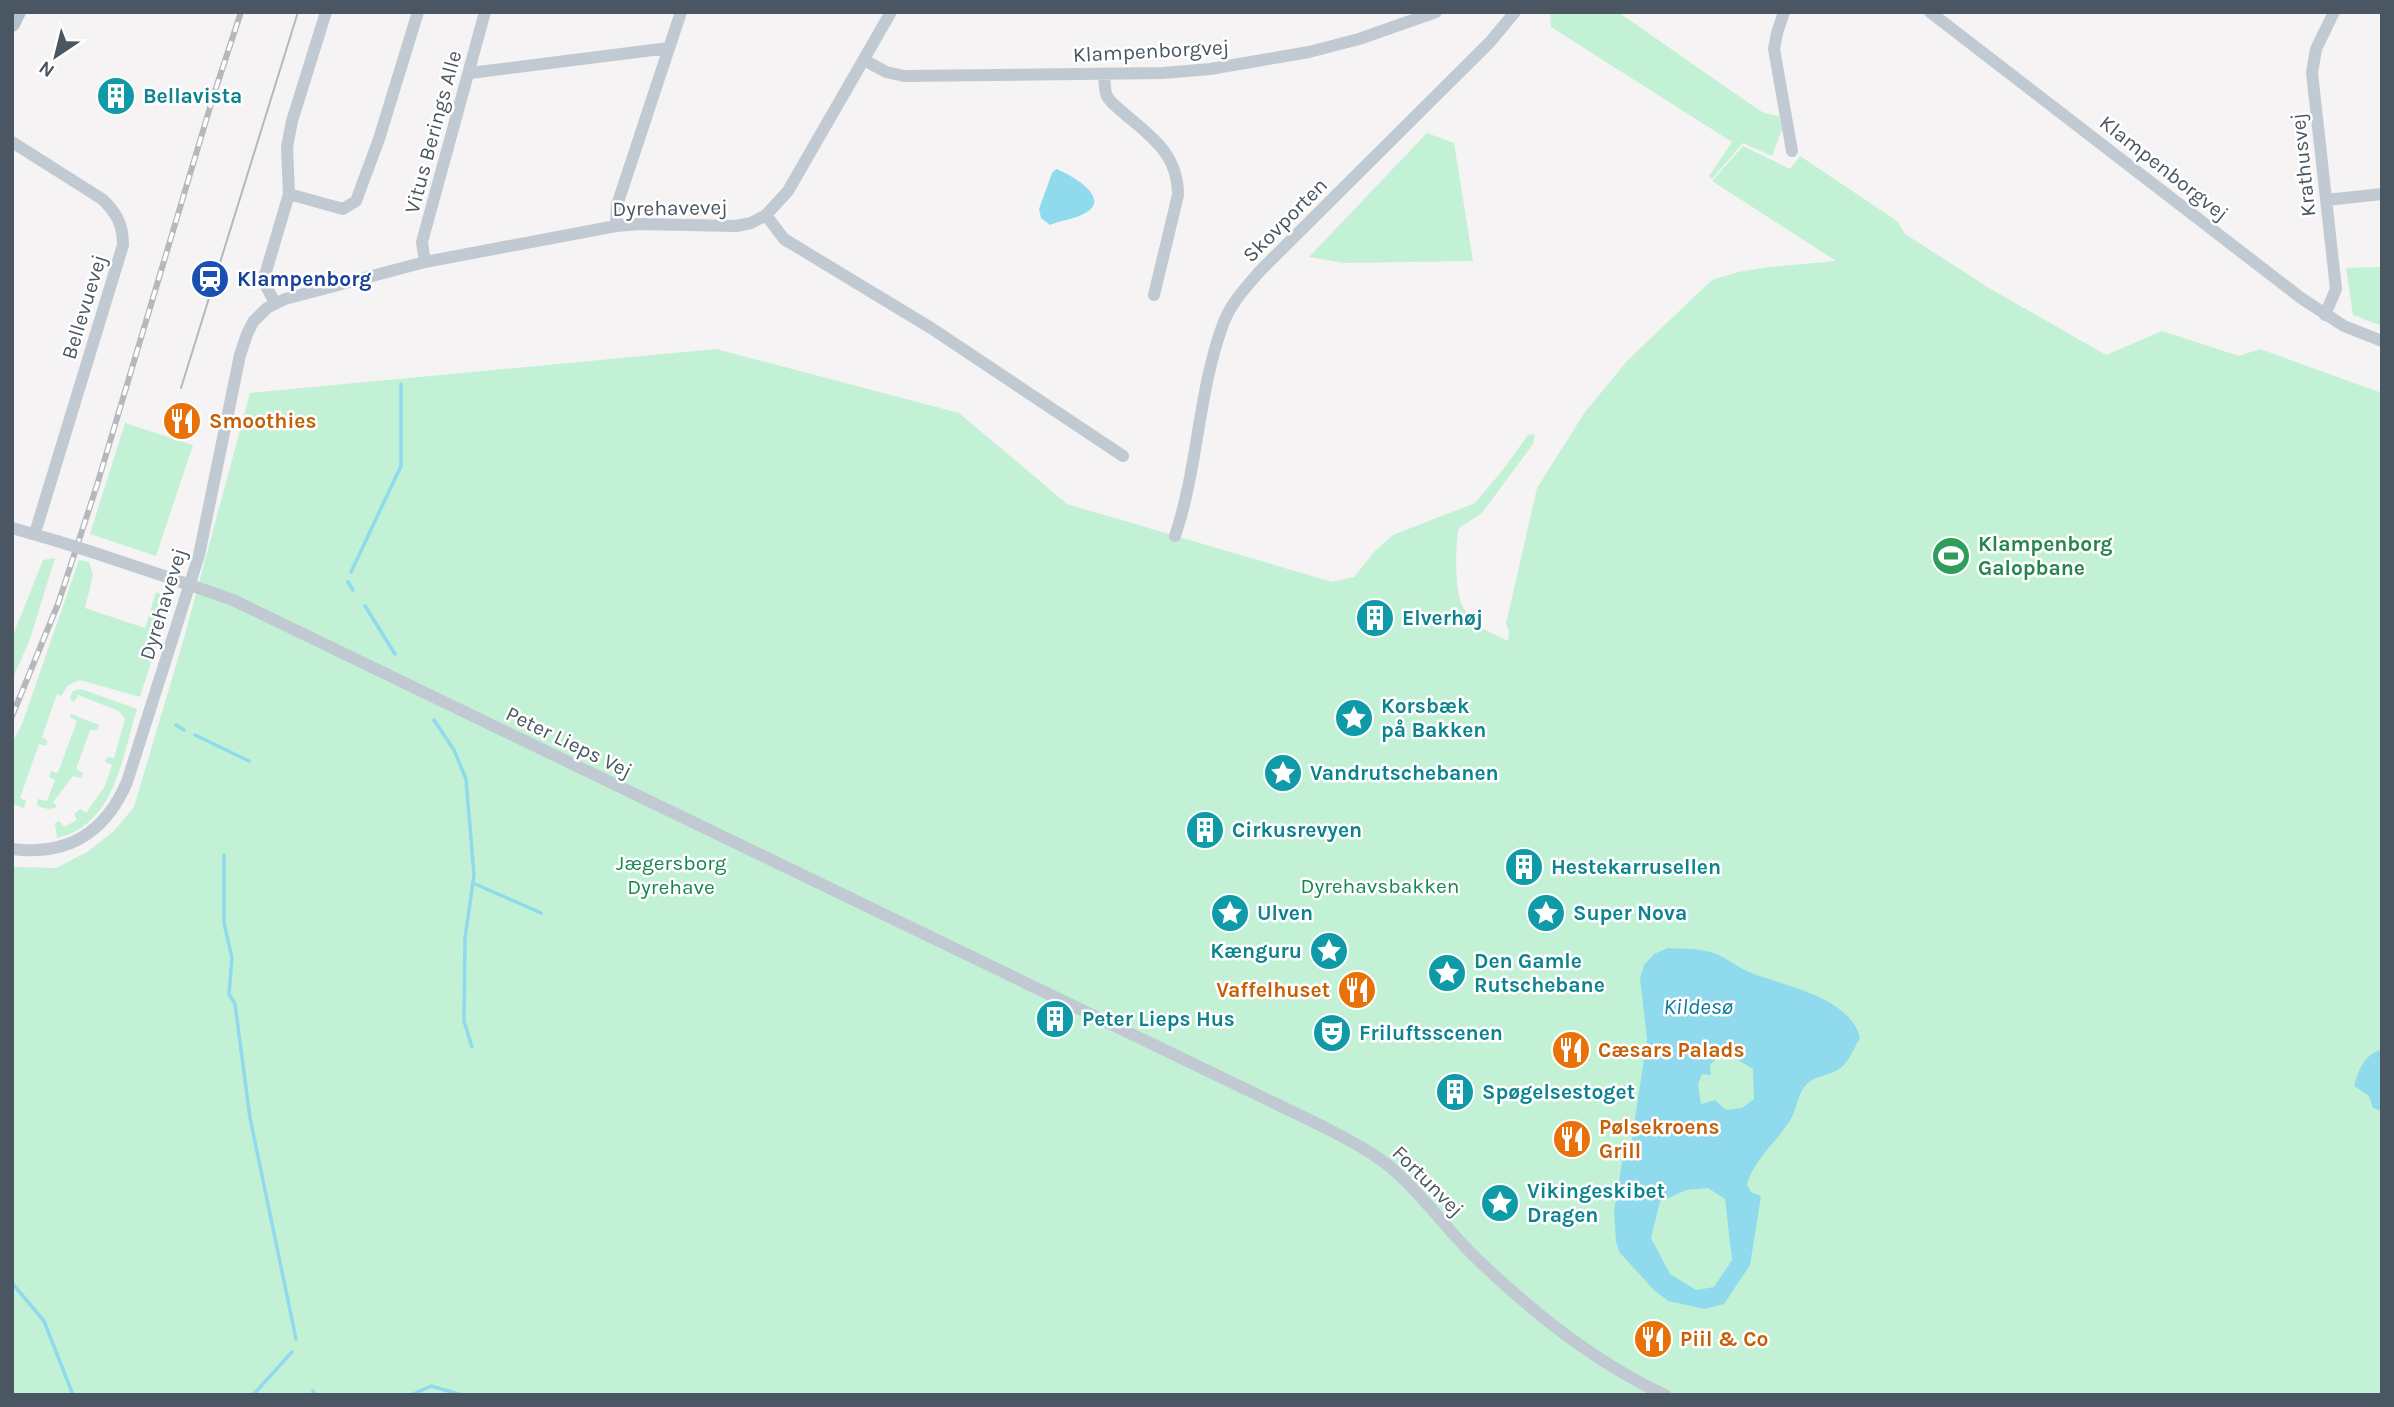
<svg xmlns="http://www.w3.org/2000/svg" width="2394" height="1407" font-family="Karla,sans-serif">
<rect width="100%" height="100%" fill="#f5f3f3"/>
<!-- green -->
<path fill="#c3f1d5" d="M1550,12H1618L1753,106L1764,113L1779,116L1782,129L1772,156L1743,143L1712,179L1709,176L1732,142L1551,27Z
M1427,133L1454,143L1473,261L1344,263L1309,257Z
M1743,146L1790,169L1800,156L1897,221L1905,234L1989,288L2106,355L2162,331L2239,356L2260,349L2382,393V1395H12V867L56,868L87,852L114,831L134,807L184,638L250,393L716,349L959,413L1067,504L1332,582L1354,577L1376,550L1393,535L1475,503L1502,471L1528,435L1535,434L1533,444L1482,513L1459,528C1455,544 1455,587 1461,603C1464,610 1469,615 1471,623L1508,641L1509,631L1506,624L1537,488L1585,412L1628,360L1712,280L1738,272L1769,267L1836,261L1712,181Z
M2382,267V326L2353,315L2346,268Z
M125,423L193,445L156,556L90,534Z
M55,558L30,639L12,680V638L43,560Z
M79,560L89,562L93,575L85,608L145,628L156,592L171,598L140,697L80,680L68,685L61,696L57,694L42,737L48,741L45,746L39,744L20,798L26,801L24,808L12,804V743L22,724Z
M81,689L137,709C122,757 115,825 57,838L55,823L59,821L64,827L77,820L74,814L80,809L86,813L105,786L112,765L105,762L107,757L114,758L125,719L119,711L78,695L74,702L70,698L73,691Z
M71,714L99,725L97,730H90L76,769L83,773L81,778L73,776L53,802L57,807C50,810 43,809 37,805L38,799L47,801L55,780L49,777L51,771L58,773L77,721L70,717Z"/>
<!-- water -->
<path fill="#90daee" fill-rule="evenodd" d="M1056,169C1070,174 1111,197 1087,212C1077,219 1062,220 1050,225L1041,218L1039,209L1052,173Z
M1668,948C1680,949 1694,948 1706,951C1721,953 1735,966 1749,972C1783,986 1850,996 1860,1038C1855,1046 1850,1059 1843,1066C1831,1077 1815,1074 1805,1086C1798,1094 1797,1107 1792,1117C1780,1139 1752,1161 1747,1185L1751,1192L1761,1196L1750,1265L1724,1304L1705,1309L1668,1301L1654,1290L1620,1253L1616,1242L1614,1212L1622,1162L1631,1145L1647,1039L1640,978L1644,965L1654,954ZM1722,1054L1733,1057L1753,1069L1754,1099L1742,1108L1726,1110L1715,1100L1701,1104L1698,1084L1702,1074L1711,1075L1710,1065ZM1708,1188L1725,1199L1732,1260L1714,1287L1696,1290L1670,1274L1651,1238L1660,1202L1686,1190Z
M2382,1049V1111L2373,1108L2369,1096L2354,1086C2359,1069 2363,1056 2382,1049Z"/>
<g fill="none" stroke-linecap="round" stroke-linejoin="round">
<!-- stream -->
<path stroke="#90daee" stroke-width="3.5" d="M351,572L401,466V384
M348,582L353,590
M365,606L395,654
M434,720L454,750L466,779L474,875L465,938L464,1021L472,1047
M176,725L184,730
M195,735L249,761
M224,855V923L232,958L229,994L235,1004L250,1118L296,1339
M473,883L541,913
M12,1283L44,1321L73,1395
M313,1391L314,1395
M253,1395L292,1352
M411,1395L431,1386L462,1395"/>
<!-- minor -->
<path stroke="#c1cad2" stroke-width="12" d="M1784,12L1777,33L1774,49L1792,151
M1930,12L2301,298L2344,326L2382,341
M864,60L886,72L904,76L1163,73L1210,69L1309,52L1359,39L1436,12
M470,73L669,48
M1104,74C1105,81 1104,90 1107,96C1111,104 1120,109 1126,115C1154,138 1178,156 1178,195L1154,295
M12,142L102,199C117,213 123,225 123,245L35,533
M289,194L343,209L356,201L379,139L418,12
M2326,200L2382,194
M766,215L784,239L931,328L1123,456
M616,226L617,205L681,12
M425,262L422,242L485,12
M275,303L265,284V275L289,194L287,147L292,121L326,12
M2325,315L2336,289L2312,73L2316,49L2334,12
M12,528L57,541
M1175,536C1198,468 1198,394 1222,327C1229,305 1246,287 1261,270L1490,42L1515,12
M89,551L167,577
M213,593L233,600L1324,1127C1349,1140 1375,1153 1396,1172C1425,1198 1448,1231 1476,1258C1532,1312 1594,1362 1665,1395
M12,849C68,856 105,833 127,782L199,555L240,355L247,334L253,322L267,308L285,299L425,262L616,226L639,224L736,226L751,223L766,215L788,191L891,12"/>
<!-- major -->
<path stroke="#b3c2d1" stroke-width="16" d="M12,24L18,12"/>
<!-- tram -->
<path stroke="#b5b8bd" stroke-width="2" d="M181,388L298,12"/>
<defs>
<path id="rail" d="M12,716L58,604L97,485L214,94L241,12"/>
</defs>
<!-- rail casing -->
<use href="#rail" stroke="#b5b8bd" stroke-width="6"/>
<!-- rail -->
<use href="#rail" stroke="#fff" stroke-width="3.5" stroke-dasharray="10" stroke-linecap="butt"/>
<!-- minor-bridge -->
<path stroke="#c1cad2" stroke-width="12" d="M57,541L89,551
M167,577L213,593"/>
</g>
<!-- icons -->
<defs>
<symbol id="building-disc" viewBox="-11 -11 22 22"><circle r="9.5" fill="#0f9aa8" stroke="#fff"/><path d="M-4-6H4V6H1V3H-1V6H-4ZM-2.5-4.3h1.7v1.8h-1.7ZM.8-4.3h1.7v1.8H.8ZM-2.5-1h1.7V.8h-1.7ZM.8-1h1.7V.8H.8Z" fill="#fff"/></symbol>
<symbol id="station-disc" viewBox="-11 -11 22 22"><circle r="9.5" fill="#1a4fb4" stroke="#fff"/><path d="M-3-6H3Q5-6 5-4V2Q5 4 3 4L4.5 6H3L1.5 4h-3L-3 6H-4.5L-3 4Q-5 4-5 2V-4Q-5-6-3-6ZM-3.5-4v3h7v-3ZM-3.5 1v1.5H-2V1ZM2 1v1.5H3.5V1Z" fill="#fff"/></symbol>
<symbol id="restaurant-disc" viewBox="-11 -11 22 22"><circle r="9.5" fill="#e8710a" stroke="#fff"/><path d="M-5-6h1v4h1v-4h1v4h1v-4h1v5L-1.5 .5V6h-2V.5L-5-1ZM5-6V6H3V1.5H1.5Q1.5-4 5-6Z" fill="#fff"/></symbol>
<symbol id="stadium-disc" viewBox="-11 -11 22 22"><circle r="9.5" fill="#2e9e5b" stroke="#fff"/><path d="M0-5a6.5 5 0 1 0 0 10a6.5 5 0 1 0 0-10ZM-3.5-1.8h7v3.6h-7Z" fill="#fff"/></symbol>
<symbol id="sight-disc" viewBox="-11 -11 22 22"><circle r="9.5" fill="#0f9aa8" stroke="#fff"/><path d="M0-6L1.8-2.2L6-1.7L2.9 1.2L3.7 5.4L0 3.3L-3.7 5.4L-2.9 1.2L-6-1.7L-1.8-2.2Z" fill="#fff"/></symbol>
<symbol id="theatre-disc" viewBox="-11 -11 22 22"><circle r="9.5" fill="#0f9aa8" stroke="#fff"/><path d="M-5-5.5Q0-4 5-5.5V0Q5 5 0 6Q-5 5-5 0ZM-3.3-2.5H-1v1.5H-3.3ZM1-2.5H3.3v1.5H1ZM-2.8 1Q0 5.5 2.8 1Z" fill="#fff"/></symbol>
</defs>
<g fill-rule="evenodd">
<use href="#building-disc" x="94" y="74" width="44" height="44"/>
<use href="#station-disc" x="188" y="257" width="44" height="44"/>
<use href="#restaurant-disc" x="160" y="399" width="44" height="44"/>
<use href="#stadium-disc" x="1929" y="534" width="44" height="44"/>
<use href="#building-disc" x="1353" y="596" width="44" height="44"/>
<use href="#sight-disc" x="1332" y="696" width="44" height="44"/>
<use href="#sight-disc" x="1261" y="751" width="44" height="44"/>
<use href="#building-disc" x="1183" y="808" width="44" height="44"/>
<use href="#building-disc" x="1502" y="845" width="44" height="44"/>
<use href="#sight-disc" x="1208" y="891" width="44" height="44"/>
<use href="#sight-disc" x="1524" y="891" width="44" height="44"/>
<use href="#sight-disc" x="1307" y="929" width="44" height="44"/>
<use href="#sight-disc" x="1425" y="951" width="44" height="44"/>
<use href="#restaurant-disc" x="1335" y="968" width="44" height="44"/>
<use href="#building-disc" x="1033" y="997" width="44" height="44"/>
<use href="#theatre-disc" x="1310" y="1011" width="44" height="44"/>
<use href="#restaurant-disc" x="1549" y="1028" width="44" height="44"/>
<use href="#building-disc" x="1433" y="1070" width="44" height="44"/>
<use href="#restaurant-disc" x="1550" y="1117" width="44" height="44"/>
<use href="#sight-disc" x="1478" y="1181" width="44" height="44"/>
<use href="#restaurant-disc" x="1631" y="1317" width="44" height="44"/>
</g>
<g text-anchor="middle" stroke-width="5" stroke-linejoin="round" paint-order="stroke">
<!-- street labels -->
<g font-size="21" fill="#4a5661" stroke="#fff">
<text transform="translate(1151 51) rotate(-3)" y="7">Klampenborgvej</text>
<text transform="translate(433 132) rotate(-75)" y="7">Vitus Berings Alle</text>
<text transform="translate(2303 165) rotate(-96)" y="7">Krathusvej</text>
<text transform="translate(2164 168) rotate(38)" y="7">Klampenborgvej</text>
<text transform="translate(670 208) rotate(-1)" y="7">Dyrehavevej</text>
<text transform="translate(1285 220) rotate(-45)" y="7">Skovporten</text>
<text transform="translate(84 307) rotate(-73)" y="7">Bellevuevej</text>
<text transform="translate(163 604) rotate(-73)" y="7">Dyrehavevej</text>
<text transform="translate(569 742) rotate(26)" y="7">Peter Lieps Vej</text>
<text transform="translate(1428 1181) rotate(45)" y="7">Fortunvej</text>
</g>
<!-- culture labels -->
<g font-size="21" font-weight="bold" fill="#0d838f" stroke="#fff" text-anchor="start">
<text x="143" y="103">Bellavista</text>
<text x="1402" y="625">Elverhøj</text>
<text x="1381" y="713">Korsbæk<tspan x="1381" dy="24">på Bakken</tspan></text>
<text x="1310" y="780">Vandrutschebanen</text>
<text x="1232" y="837">Cirkusrevyen</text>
<text x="1551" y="874">Hestekarrusellen</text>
<text x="1257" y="920">Ulven</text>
<text x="1573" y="920">Super Nova</text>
<text x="1302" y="958" text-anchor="end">Kænguru</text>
<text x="1474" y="968">Den Gamle<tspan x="1474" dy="24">Rutschebane</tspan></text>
<text x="1082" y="1026">Peter Lieps Hus</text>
<text x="1359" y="1040">Friluftsscenen</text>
<text x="1482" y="1099">Spøgelsestoget</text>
<text x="1527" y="1198">Vikingeskibet<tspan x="1527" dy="24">Dragen</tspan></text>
</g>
<!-- transit labels -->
<g font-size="21" font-weight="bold" fill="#164399" stroke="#fff" text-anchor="start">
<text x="237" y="286">Klampenborg</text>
</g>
<!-- food labels -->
<g font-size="21" font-weight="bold" fill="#c56008" stroke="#fff" text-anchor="start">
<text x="209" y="428">Smoothies</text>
<text x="1330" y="997" text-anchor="end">Vaffelhuset</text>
<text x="1598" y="1057">Cæsars Palads</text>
<text x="1599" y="1134">Pølsekroens<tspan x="1599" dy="24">Grill</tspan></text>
<text x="1680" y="1346">Piil &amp; Co</text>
</g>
<!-- leisure labels -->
<g font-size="21" font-weight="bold" fill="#27864d" stroke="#fff" text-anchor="start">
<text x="1978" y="551">Klampenborg<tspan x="1978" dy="24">Galopbane</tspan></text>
</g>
<!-- park labels -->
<g font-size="21" fill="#17864f" stroke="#fff">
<text x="671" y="870">Jægersborg<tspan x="671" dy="24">Dyrehave</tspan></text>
<text x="1380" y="893">Dyrehavsbakken</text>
</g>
<!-- water labels -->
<g font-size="23" font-style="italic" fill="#0c7c9b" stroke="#fff">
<text x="1698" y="1014">Kildesø</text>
</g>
</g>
<!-- border -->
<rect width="2394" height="1407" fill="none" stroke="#4a5661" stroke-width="28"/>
<!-- north arrow -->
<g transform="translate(56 56) rotate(215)" stroke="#ffffff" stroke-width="5" paint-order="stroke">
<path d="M0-5L12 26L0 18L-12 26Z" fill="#4a5661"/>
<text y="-10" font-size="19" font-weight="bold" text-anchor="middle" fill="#4a5661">N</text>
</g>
</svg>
